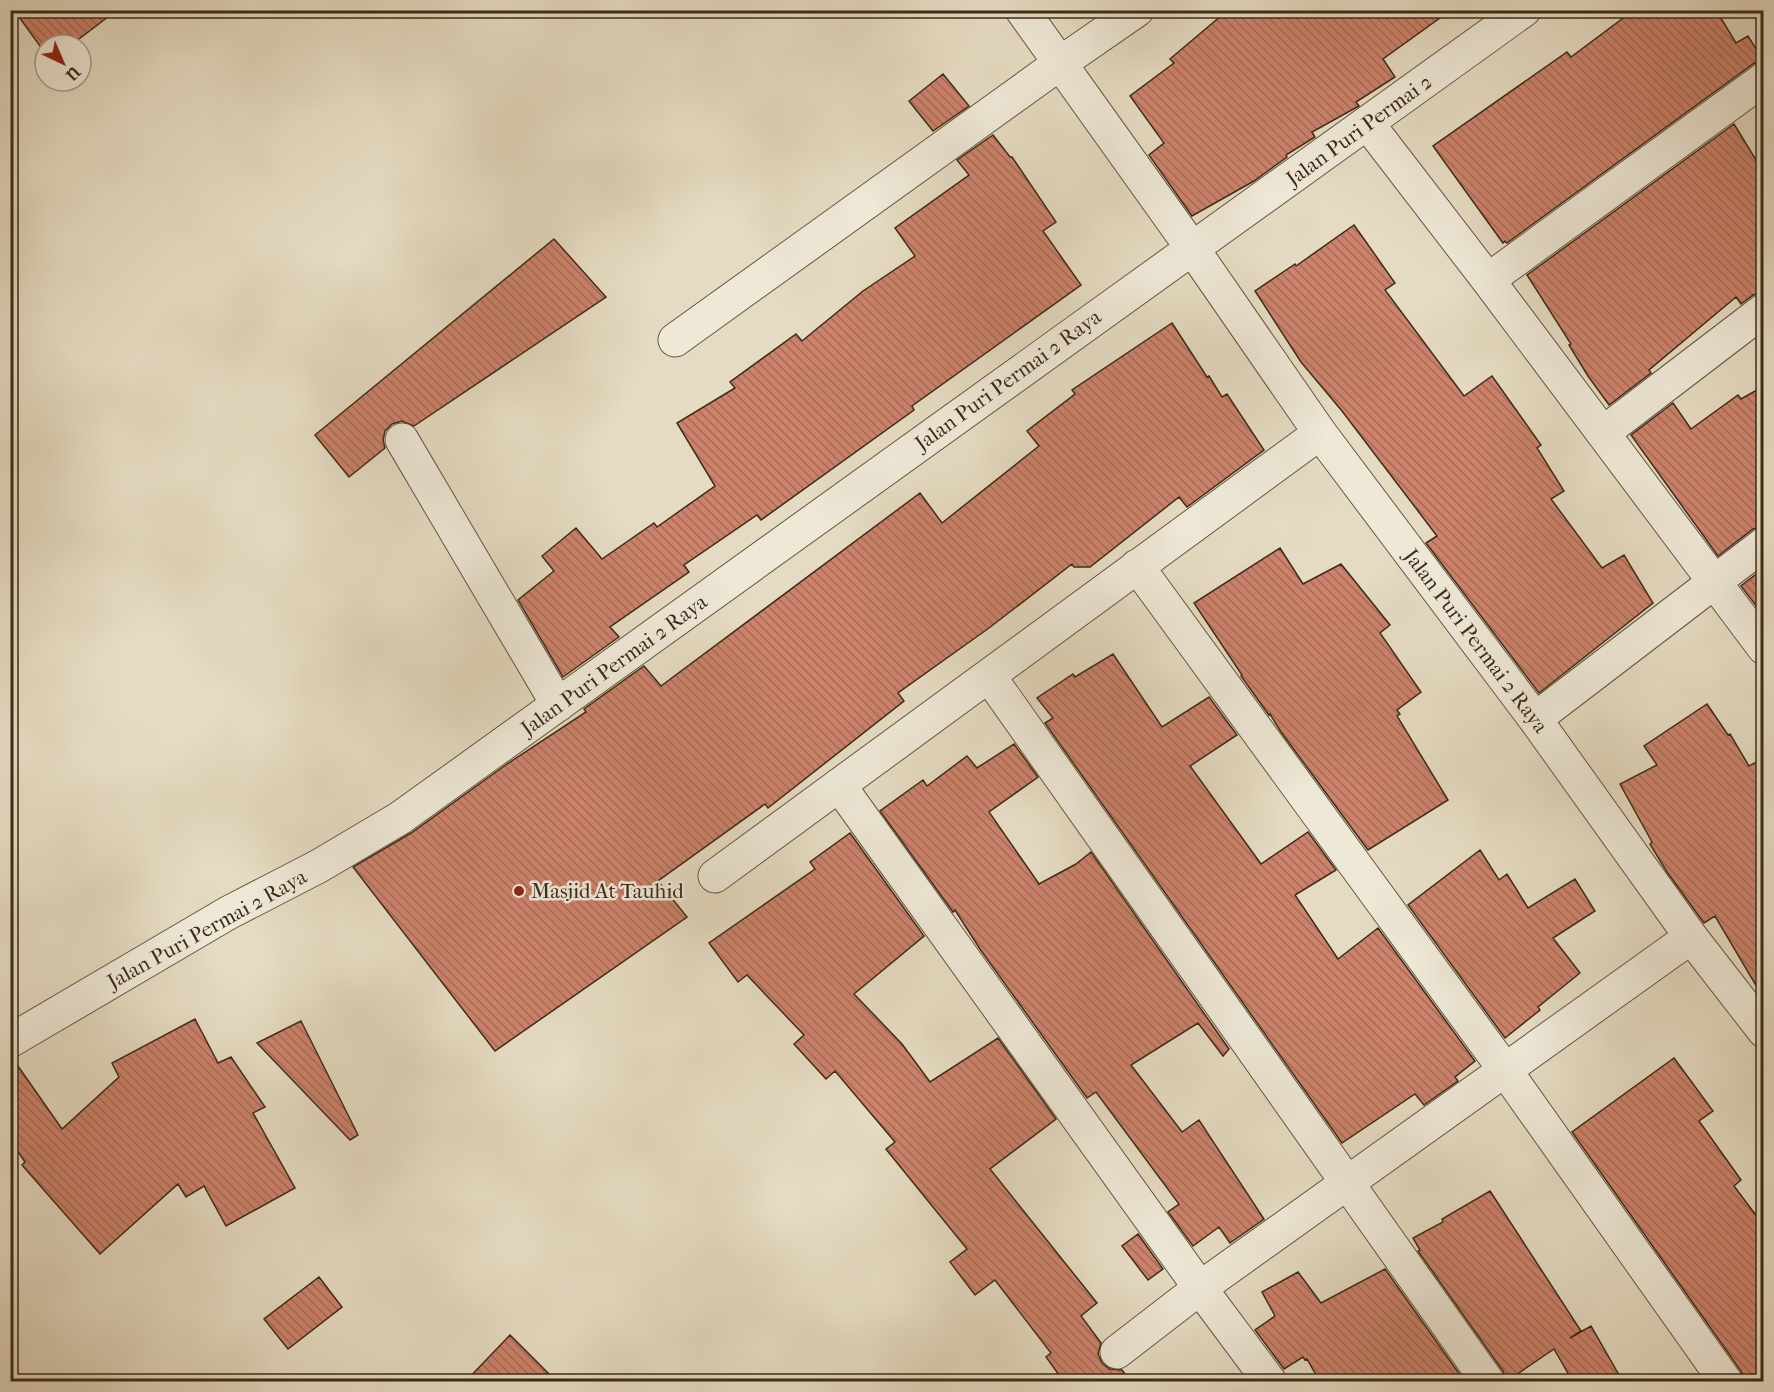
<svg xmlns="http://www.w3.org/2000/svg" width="1774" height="1392" font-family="'IM FELL French Canon',serif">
<defs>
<pattern id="building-back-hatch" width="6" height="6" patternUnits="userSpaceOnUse" patternTransform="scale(1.5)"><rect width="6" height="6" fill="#cc826b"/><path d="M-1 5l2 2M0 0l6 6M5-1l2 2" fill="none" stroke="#a76b57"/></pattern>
</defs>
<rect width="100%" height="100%" fill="#e5dbc2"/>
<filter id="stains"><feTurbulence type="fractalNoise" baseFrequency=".00333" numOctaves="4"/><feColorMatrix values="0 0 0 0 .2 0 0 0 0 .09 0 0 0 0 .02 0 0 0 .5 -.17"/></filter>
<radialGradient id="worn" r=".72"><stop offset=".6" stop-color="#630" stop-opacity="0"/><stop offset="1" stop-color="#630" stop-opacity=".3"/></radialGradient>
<!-- building -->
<path fill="url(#building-back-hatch)" stroke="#3c2b18" stroke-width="1.5" d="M14,10H117L71,45H45V53Z
M1228,10H1451L1383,59L1395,77L1356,102L1359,106L1312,132L1315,137L1286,155L1287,157L1254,181L1192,216L1149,155L1164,143L1130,96L1174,63L1170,59Z
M1634,10H1716L1736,43L1748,36L1763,60L1753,64L1507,243L1505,241L1503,243L1433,146L1567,52L1571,57Z
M943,74L969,106L933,131L909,101Z
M1734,124L1764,173V292L1753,295L1741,304L1736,297L1649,370L1651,373L1609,405L1588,376L1569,345L1571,344L1527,275Z
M993,135L1010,157H1012L1056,222L1043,231L1081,285L912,406L914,410L761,520L757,515L684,565L689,572L610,627L619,637L563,677L518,600L554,571L542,556L576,528L602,559L654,523L657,527L715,486L677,423L735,388L730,382L796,334L802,341L863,291L915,256L895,228L969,175L957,160Z
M1354,225L1395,283L1385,290L1464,396L1492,376L1541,445L1537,448L1564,491L1551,499L1602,568L1624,555L1653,603L1539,693L1426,543L1437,536L1342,411L1301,362L1255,291L1295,264L1296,266Z
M554,239L606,297L414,426L402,421L392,424L385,431L383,440L385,448L349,477L315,435Z
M1172,323L1207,377L1209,376L1222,397L1227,394L1264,450L1187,507L1179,497L1090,567H1074L1072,564L989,628L898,693L904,701L768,808L765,804L658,881L687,917L495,1051L353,867L411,833L507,764L586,712L584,709L644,666L661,686L920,493L942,523L1039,446L1027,431L1075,394L1072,390Z
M1764,386V526L1753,529L1718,556L1631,435L1673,403L1691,429L1738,395L1741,399Z
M1280,548L1303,584L1341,564L1390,625L1380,633L1421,692L1397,710L1400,714L1397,716L1448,800L1368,850L1281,732L1270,714L1269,715L1241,676L1242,675L1194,603Z
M1764,568V616L1741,586Z
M1113,654L1162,727L1209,697L1237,735L1190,766L1261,864L1308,832L1336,870L1295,895L1338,959L1378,928L1475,1061L1455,1077L1458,1081L1424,1105L1415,1094L1342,1143L1045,723L1053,718L1037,698L1073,674L1075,677Z
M1707,704L1728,735L1730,734L1749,766L1764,758V999L1715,916L1704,923L1667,872L1650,844L1652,842L1620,784L1657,765L1644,746Z
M1014,744L1038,777L989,812L1039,884L1076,864L1091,852L1229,1049L1223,1056L1198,1023L1131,1065L1182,1132L1199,1120L1264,1219L1230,1243L1219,1227L1193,1246L1168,1212L1179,1204L1096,1092L1087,1098L980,949L955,910L953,912L880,811L923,780L927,786L967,756L977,768Z
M850,833L924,936L854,994L902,1044L930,1082L998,1038L1056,1119L990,1169L1097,1303L1081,1316L1101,1343L1098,1354L1102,1363L1110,1369L1122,1370L1131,1382H1064L1046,1357L1051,1353L995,1280L975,1295L950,1262L967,1249L886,1149L895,1142L835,1071L826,1079L794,1044L804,1035L747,975L738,982L709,943L815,869L810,862Z
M1480,850L1499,880L1507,874L1528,908L1575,879L1595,911L1553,938L1580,973L1538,1007L1540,1010L1505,1038L1408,905Z
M195,1019L218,1063L231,1057L265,1107L253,1113L295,1188L226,1226L204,1186L186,1197L178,1184L100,1254L22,1165L25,1162L10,1140V1060L13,1059L62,1129L119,1077L112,1063Z
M301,1021L358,1135L350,1140L257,1043Z
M1674,1058L1713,1111L1699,1121L1741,1180L1734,1186L1764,1226V1382H1745L1741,1371L1572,1132Z
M1490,1191L1581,1331L1570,1338L1591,1326L1623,1382H1573L1554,1349L1507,1381L1503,1371L1418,1251L1420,1250L1413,1238L1443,1222L1442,1219Z
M1138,1234L1163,1269L1148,1280L1122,1246Z
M1385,1269L1465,1382H1320L1307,1359L1305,1360L1303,1357L1284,1369L1255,1330L1275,1316L1262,1292L1298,1272L1321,1303Z
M319,1277L342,1307L288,1349L264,1319Z
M510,1335L557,1382H465Z"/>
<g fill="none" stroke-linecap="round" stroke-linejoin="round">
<defs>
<path id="minor" d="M1022,10L1192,248L1320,433L1535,719L1691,937L1764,1031
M1368,124L1488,280L1764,648
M1488,280L1764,79
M675,340L1059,64L1137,10
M1603,433L1764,310
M402,440L558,705
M1137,566L1505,1070L1726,1382
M989,676L1488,1382
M1535,719L1764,544
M839,785L1200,1288L1270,1382
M715,876L1320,433
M10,1041L228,913L319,866L400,818L1524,10
M1117,1352L1200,1288L1691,937"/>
</defs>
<!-- minor casing -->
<use href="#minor" stroke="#665742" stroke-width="35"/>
<!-- minor -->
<use href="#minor" stroke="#eee8d7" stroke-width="33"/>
</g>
<!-- markers -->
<circle fill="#8f2418" stroke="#eee8d7" stroke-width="2" cx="519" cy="891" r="6"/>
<g text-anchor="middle" stroke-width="5" stroke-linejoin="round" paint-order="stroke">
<!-- street labels -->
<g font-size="21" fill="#3c2b18" stroke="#eee8d7">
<text transform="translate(1359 130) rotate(-36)" y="7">Jalan Puri Permai 2</text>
<text transform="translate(1008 380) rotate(-36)" y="7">Jalan Puri Permai 2 Raya</text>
<text transform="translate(1476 641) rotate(53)" y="7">Jalan Puri Permai 2 Raya</text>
<text transform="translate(614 665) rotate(-36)" y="7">Jalan Puri Permai 2 Raya</text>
<text transform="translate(207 929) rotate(-29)" y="7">Jalan Puri Permai 2 Raya</text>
</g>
<!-- poi labels -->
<g font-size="21" fill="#3c2b18" stroke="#eee8d7" text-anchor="start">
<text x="531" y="898">Masjid At Tauhid</text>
</g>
</g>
<!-- margin -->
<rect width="1774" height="1392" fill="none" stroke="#e5dbc2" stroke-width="36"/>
<rect x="12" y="12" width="1750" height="1368" fill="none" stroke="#3c2b18" stroke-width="3"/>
<rect x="18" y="18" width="1738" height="1356" fill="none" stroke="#3c2b18" stroke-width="1.5"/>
<!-- north arrow -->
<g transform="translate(63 63) rotate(136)"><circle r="28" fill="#eee8d7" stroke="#a79c8b" stroke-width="1.5"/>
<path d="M0-4.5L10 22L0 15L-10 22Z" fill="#8f2418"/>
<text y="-9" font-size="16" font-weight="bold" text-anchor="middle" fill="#3c2b18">U</text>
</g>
<rect width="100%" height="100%" filter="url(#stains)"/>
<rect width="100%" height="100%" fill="url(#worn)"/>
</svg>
